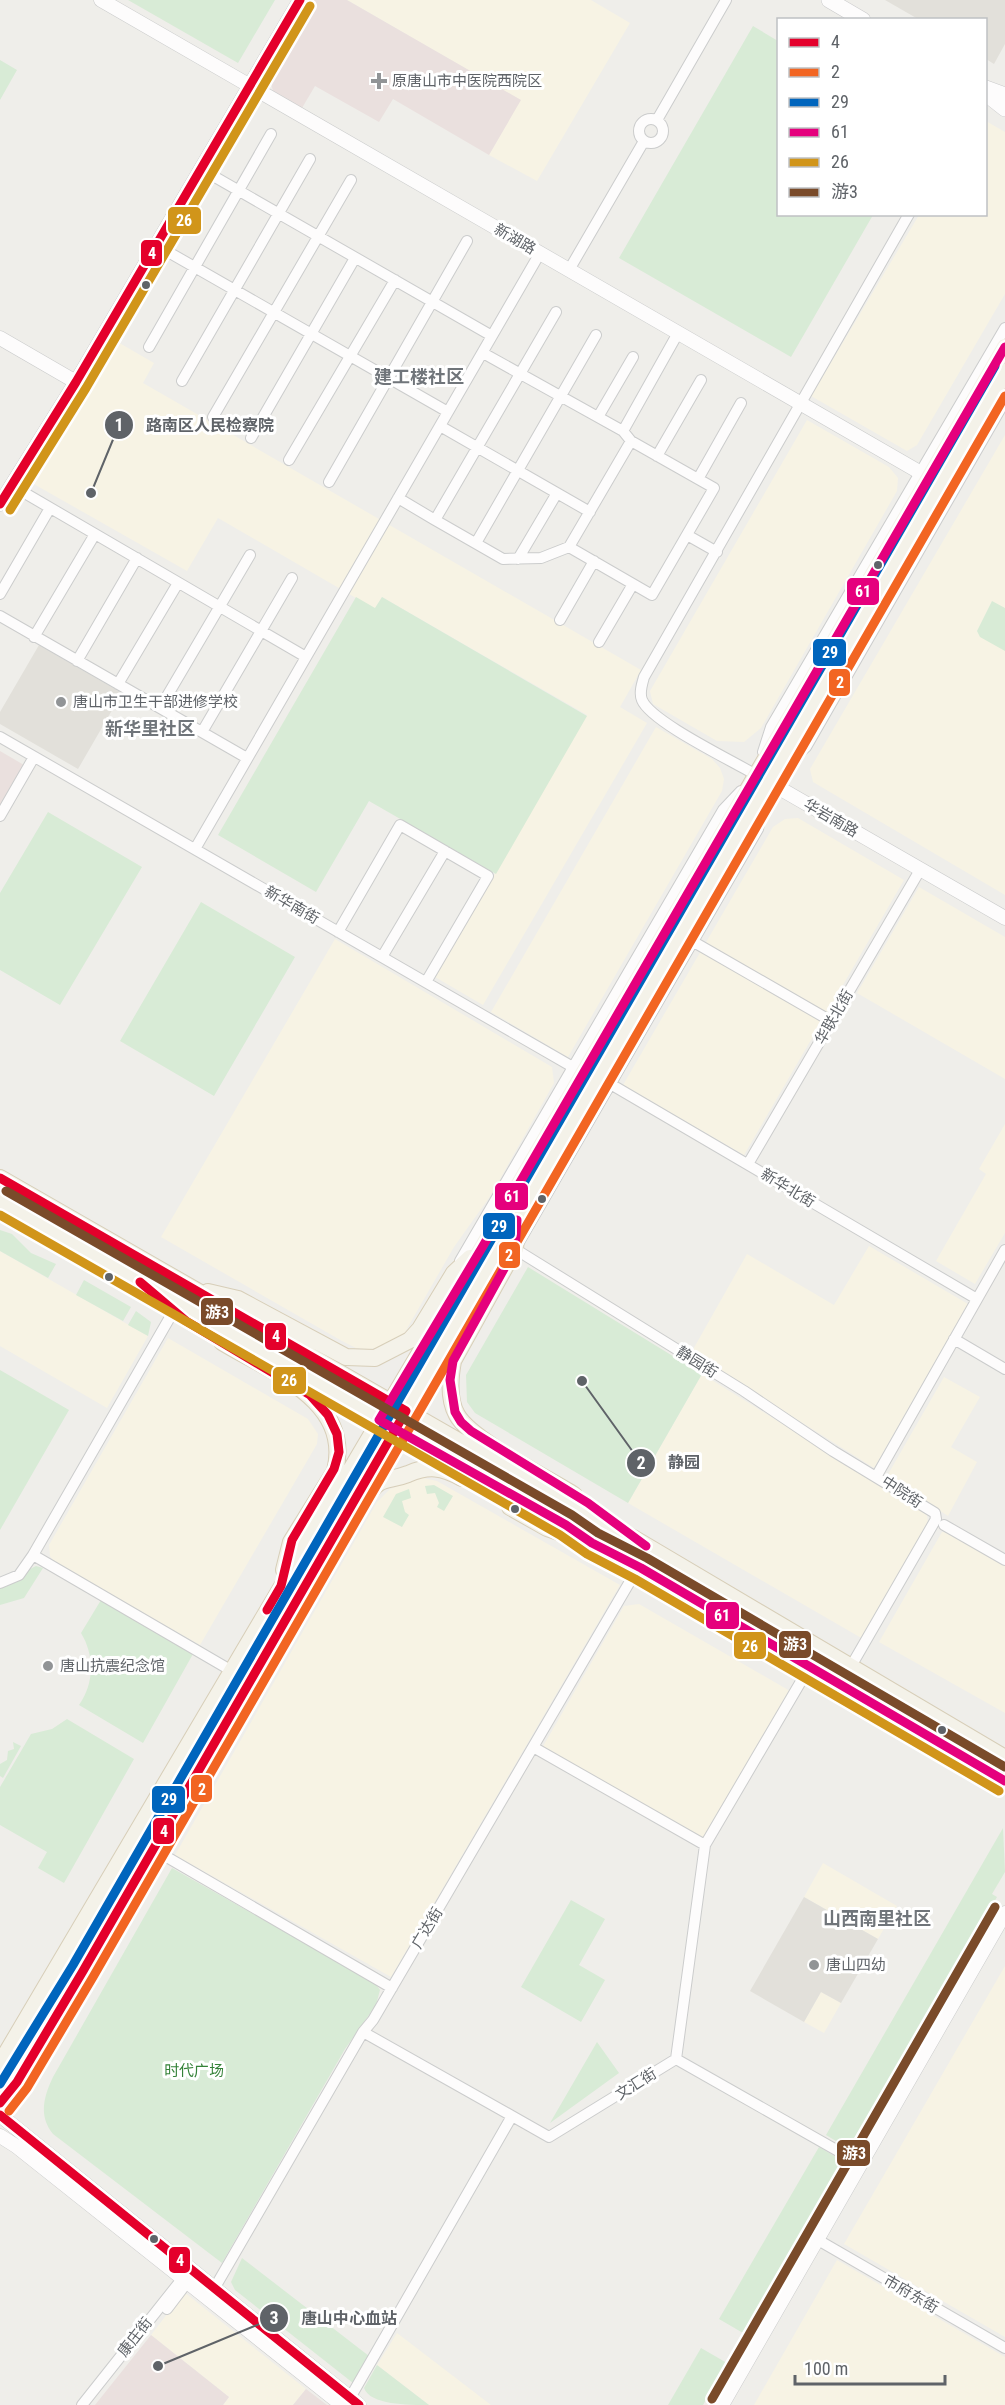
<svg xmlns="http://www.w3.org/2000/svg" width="1005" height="2405" font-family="'Roboto Condensed','Noto Sans SC',sans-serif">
<rect width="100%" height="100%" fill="#efeeea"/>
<!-- commercial -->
<path fill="#f7f3e4" d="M347,0H591L630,23L537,181L489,155L520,100Z
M986,121L1005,132V294L917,445L907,451L811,396L919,215L986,214Z
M116,341L154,363L143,383L641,670L620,707L647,723L483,1005L435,977L587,715L382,597L375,609L218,518L187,571L32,483Z
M807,420L889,467L898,478L897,491L761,728L744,742L717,741L653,704L650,691Z
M1005,435V895L813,782L810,769Z
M656,727L712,759L720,768L724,779L722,791L568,1057L491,1012Z
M798,818L904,880L744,1155L623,1085L773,827L785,819Z
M919,887L1005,937V1079L857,993Z
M335,939L552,1067L554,1083L491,1195L454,1247L405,1332L401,1338L381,1347L369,1349L356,1348L342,1341L161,1237Z
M1005,1124V1233L975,1284L936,1261L986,1174L979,1169Z
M869,1246L968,1304L874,1468L691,1353L747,1254L834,1305Z
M0,1251L148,1336L107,1408L0,1346Z
M168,1338L308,1419L318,1434L317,1444L200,1645L55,1563L50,1556L49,1545Z
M702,1374L927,1514L928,1524L863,1639L628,1503Z
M944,1377L980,1397L951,1447L977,1462L948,1516L887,1476Z
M423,1478L437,1481L620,1585L391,1977L175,1855L377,1502L390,1489Z
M942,1532L951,1533L1005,1565V1713L879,1642Z
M639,1604L790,1691L703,1841L542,1748L624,1606Z
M823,1863L897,1906L878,1939L804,1897Z
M1005,1966V2337L844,2244Z
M821,1992L841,2003L824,2033L804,2022Z
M837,2260L1005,2357V2405H754Z
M184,2292L306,2389L293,2405H223L229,2397L151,2335Z
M397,2333L491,2405H429L377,2365Z"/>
<!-- education -->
<path fill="#e2e0da" d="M885,0H1005V44L994,64L986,59V20L918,19Z
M39,645L122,693L78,769L0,724V712Z
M804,1897L878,1939L841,2003L821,1992L804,2022L750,1991Z"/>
<!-- medical -->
<path fill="#eae0de" d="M313,0H347L521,100L489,155L393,99L379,122L315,86L302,108L273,91L269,76Z
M0,751L24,765L0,807Z
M151,2335L229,2397L223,2405H95Z
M306,2389L327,2405H293Z"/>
<!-- green -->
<path fill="#d8ebd6" d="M128,0H275L238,63Z
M753,26L778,41V214L873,215L791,357L619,258Z
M0,60L17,70L0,100Z
M356,597L375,608L382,597L587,716L496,874L369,801L316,892L218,835Z
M992,601L1005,608V651L980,637L977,631Z
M48,812L142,867L60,1005L0,970V893Z
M201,902L295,957L214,1096L120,1041Z
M0,1230L12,1234L31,1253L56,1264L48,1278L0,1251Z
M528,1267L702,1374L628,1503L475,1413L467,1402L466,1375Z
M84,1280L131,1307L123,1321L76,1295Z
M136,1311L151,1322L148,1336L128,1325Z
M0,1370L69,1410L0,1530Z
M434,1485L453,1496L444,1511L437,1507L439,1503L435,1493L427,1494L425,1486Z
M409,1489L411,1498L402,1501L405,1512L409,1515L402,1527L383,1517L396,1494Z
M36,1566L43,1568L24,1598L0,1605V1588C16,1586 22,1572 36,1566Z
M101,1600L193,1654L143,1743L79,1705C94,1684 95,1656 81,1633Z
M67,1719L134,1759L64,1883L38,1868L47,1852L0,1825V1787L31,1734L52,1729Z
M13,1742L21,1746L3,1778L0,1776V1764L7,1760L8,1751L14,1749Z
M1003,1828L1005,1872L992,1894L997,1897L851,2150L826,2135Z
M172,1868L375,1983L380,1990L376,2005L345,2049L222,2263L53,2134C38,2116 44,2096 53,2077Z
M571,1900L605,1919L579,1965L605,1980L581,2022L521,1987Z
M597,2042L619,2073L550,2123Z
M819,2147L843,2161L743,2333L719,2319Z
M242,2258L369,2356L353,2383L235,2290L231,2282Z
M701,2348L727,2363L703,2405H668Z
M377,2365L429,2405C408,2405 370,2405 364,2388Z"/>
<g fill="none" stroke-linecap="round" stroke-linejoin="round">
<defs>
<path id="minor" d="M639 131a12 12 0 1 1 24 0a12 12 0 1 1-24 0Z
M657,120L726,0
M201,169L492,336
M156,245L448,412
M569,270L644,141
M149,347L271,134
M182,381L310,159
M213,417L351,180
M598,417L633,357
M440,426L590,512
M623,431L678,333
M251,438L355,258
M657,456L701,380
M289,460L395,280
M698,479L741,403
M329,482L467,241
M11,485L306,657
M398,498L435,520L556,312
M435,520L503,559L541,558L569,547L652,595L714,488L631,441L623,431L483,353
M687,535L717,552
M476,543L596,335
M569,547L631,441
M518,559L557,493
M0,594L50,508
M0,616L247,758
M560,620L594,561
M34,637L95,534
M599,642L633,584
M77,661L137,558
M118,684L178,583
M160,708L250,555
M202,732L292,578
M0,737L578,1070
M763,752L771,727L1005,328
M779,770L806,747L1005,401
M756,775C733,761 651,722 642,700C639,693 642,684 644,677L909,214
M764,798L758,829L515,1249L744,1391L833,1451L935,1513L936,1519L850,1668
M0,816L34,757
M195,849L540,253
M338,932L400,825L488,876L426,982
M692,941L831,1021
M382,957L445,851
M607,1082L977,1299
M748,1164L920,870
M460,1261L723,810L741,791
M954,1339L1005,1369
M876,1477L1005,1250
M944,1525L1005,1560
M33,1555L173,1312
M0,1583L19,1575L33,1555L232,1671
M533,1747L705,1845
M153,1849L392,1988
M363,2032L512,2116
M676,2059L861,2164
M818,2240L1005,2348
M214,2289L363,2032L373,2020L632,1578L641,1568
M167,2309L192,2276
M350,2398L512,2116L549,2137L676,2059L705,1845L810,1666
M82,2405L186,2274"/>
<path id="tertiary" d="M101,0L928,477
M0,338L76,382
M0,504L76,382L300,0
M760,777L1005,918
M0,2115L359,2405
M0,2136L16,2146L342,2405
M722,2405L1005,1913"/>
<path id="secondary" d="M829,0L863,20
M986,88L1005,95
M986,94L1005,109"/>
<path id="primary" d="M0,1178L608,1527L633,1538L1005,1758
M0,1201L566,1525L592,1543L641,1568L1005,1781
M517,1223L515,1249L453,1361C450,1377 448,1399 457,1415C471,1440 547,1478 574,1495
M208,1292L238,1299L346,1357L375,1358L410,1340L420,1329L454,1273L470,1258
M222,1342C271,1372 353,1400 335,1471L291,1542L284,1570
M365,1500C380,1474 385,1483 408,1474C429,1465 442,1467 462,1478
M510,1507L547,1528L570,1536
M0,2064L483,1246L1005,347
M0,2103L17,2082L83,1971L1005,372"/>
</defs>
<!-- minor casing -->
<use href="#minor" stroke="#cbcccc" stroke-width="12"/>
<!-- tertiary casing -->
<use href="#tertiary" stroke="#cbcccc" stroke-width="15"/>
<!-- secondary casing -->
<use href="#secondary" stroke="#cacacb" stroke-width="16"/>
<!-- primary casing -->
<use href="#primary" stroke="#d7ceb8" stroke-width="18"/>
<!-- minor -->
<use href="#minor" stroke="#fdfcfc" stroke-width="10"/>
<!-- tertiary -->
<use href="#tertiary" stroke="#fdfcfc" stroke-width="14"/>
<!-- secondary -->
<use href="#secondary" stroke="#fdfcfc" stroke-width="15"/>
<!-- primary -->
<use href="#primary" stroke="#f4f2e9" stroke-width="16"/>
<defs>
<path id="bus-1" d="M0,504L76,382L300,0
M0,1178L406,1411L83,1971L17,2082L0,2103
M140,1282L186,1321L310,1395L328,1415L337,1434L339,1452L334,1469L292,1540L281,1586L267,1610
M0,2115L359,2405"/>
<path id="bus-2" d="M9,2111L27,2088L93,1977L1005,396"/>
<path id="bus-3" d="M0,2084L73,1965L995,366"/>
<path id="bus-4" d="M1005,347L483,1246L379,1420L566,1525L592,1543L641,1568L1005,1781
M517,1220L515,1249L453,1361L450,1380L455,1412L461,1422L471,1431L588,1503L646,1546"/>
<path id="bus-5" d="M10,510L86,388L310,6
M0,1215L560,1535L587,1554L635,1579L999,1791"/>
<path id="bus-6" d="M6,1191L572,1515L598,1533L647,1558L1005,1767
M712,2399L995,1907"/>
</defs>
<!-- bus-1 casing -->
<use href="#bus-1" stroke="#fff" stroke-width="14"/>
<!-- bus-2 casing -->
<use href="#bus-2" stroke="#fff" stroke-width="14"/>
<!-- bus-3 casing -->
<use href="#bus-3" stroke="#fff" stroke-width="14"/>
<!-- bus-4 casing -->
<use href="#bus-4" stroke="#fff" stroke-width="14"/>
<!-- bus-5 casing -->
<use href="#bus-5" stroke="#fff" stroke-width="14"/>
<!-- bus-6 casing -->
<use href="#bus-6" stroke="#fff" stroke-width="14"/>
<!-- bus-1 -->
<use href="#bus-1" stroke="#e4002b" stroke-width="9"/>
<!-- bus-2 -->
<use href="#bus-2" stroke="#f26522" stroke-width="9"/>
<!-- bus-3 -->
<use href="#bus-3" stroke="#0065bd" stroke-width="9"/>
<!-- bus-4 -->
<use href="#bus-4" stroke="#e5007d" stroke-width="9"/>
<!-- bus-5 -->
<use href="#bus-5" stroke="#d1951a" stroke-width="9"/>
<!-- bus-6 -->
<use href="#bus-6" stroke="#7a4b2a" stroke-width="9"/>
</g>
<!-- markers -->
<g fill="#919496" stroke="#fff" stroke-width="2">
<path d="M376 72h6v6h6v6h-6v6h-6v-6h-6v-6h6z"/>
<circle cx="61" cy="702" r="6"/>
<circle cx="48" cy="1666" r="6"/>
<circle cx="814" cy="1965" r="6"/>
</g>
<g fill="#5f6368" stroke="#fff" stroke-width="2">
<circle cx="146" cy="285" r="5"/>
<circle cx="878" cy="565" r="5"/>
<circle cx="542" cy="1199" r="5"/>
<circle cx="109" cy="1277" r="5"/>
<circle cx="515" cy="1509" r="5"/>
<circle cx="942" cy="1730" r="5"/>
<circle cx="154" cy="2239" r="5"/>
</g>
<g text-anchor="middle" stroke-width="6" stroke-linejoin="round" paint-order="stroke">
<!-- poi labels -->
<g font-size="15" fill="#5f6368" stroke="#fff" text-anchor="start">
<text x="392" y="86">原唐山市中医院西院区</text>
<text x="73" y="707">唐山市卫生干部进修学校</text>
<text x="60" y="1671">唐山抗震纪念馆</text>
<text x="826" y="1970">唐山四幼</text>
</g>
<!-- street labels -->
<g font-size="15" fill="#5f6368" stroke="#fff">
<text transform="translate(515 239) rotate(30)" y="5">新湖路</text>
<text transform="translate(831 818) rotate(30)" y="5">华岩南路</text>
<text transform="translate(292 905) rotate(30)" y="5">新华南街</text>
<text transform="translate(834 1017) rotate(-60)" y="5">华联北街</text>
<text transform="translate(788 1188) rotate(31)" y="5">新华北街</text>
<text transform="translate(697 1362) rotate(32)" y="5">静园街</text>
<text transform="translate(902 1492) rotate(33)" y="5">中院街</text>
<text transform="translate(427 1928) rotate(-59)" y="5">广达街</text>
<text transform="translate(636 2084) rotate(-32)" y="5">文汇街</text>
<text transform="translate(911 2294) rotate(30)" y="5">市府东街</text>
<text transform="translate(135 2337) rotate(-52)" y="5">康庄街</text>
</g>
<!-- park labels -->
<g font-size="15" fill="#348238" stroke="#fff">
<text x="194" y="2076">时代广场</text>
</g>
<!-- quarter labels -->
<g font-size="18" font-weight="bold" fill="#70757a" stroke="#fff">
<text x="419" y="383">建工楼社区</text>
<text x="150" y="735">新华里社区</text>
<text x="877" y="1925">山西南里社区</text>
</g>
</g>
<!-- callouts -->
<path fill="none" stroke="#5f6368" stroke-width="2" d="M91 493L119 425M582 1381L641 1463M158 2366L274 2318"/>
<g fill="#5f6368" stroke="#fff" stroke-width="2">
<circle cx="91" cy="493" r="6"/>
<circle cx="582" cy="1381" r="6"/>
<circle cx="158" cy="2366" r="6"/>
<circle cx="119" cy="425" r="15"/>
<circle cx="641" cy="1463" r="15"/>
<circle cx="274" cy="2318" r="15"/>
</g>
<g font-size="18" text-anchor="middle" font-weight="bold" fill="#fff">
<text x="119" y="431">1</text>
<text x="641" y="1469">2</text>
<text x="274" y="2324">3</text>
</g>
<g font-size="16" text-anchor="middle" font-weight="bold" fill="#5f6368" stroke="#fff" stroke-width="6" stroke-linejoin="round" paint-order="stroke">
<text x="210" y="431">路南区人民检察院</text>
<text x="684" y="1468">静园</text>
<text x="349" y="2324">唐山中心血站</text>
</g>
<g stroke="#fff" stroke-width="2">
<rect x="167" y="206" width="35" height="29" rx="6" fill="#d1951a"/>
<rect x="140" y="239" width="23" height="28" rx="6" fill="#e4002b"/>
<rect x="846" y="577" width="34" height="29" rx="6" fill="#e5007d"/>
<rect x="812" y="638" width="35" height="29" rx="6" fill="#0065bd"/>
<rect x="828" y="668" width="23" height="29" rx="6" fill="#f26522"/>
<rect x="494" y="1182" width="35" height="29" rx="6" fill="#e5007d"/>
<rect x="482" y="1212" width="34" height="28" rx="6" fill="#0065bd"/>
<rect x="498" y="1241" width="23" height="28" rx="6" fill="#f26522"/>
<rect x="200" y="1297" width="34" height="29" rx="6" fill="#7a4b2a"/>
<rect x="264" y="1322" width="23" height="29" rx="6" fill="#e4002b"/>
<rect x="272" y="1366" width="35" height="29" rx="6" fill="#d1951a"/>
<rect x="705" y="1601" width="35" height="29" rx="6" fill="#e5007d"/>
<rect x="778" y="1630" width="34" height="29" rx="6" fill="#7a4b2a"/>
<rect x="733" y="1631" width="34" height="29" rx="6" fill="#d1951a"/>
<rect x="190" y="1774" width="23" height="29" rx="6" fill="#f26522"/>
<rect x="151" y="1785" width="35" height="29" rx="6" fill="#0065bd"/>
<rect x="152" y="1817" width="23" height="28" rx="6" fill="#e4002b"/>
<rect x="836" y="2139" width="35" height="28" rx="6" fill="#7a4b2a"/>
<rect x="168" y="2246" width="23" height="28" rx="6" fill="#e4002b"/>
</g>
<g font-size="16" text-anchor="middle" font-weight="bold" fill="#fff">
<text x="184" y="226">26</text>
<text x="152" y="259">4</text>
<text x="863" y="597">61</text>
<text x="830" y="658">29</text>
<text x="840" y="688">2</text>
<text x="512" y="1202">61</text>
<text x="499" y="1232">29</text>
<text x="509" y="1261">2</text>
<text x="217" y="1318">游3</text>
<text x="276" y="1342">4</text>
<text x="289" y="1386">26</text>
<text x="722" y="1621">61</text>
<text x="795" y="1650">游3</text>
<text x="750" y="1652">26</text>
<text x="202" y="1795">2</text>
<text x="169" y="1805">29</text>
<text x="164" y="1837">4</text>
<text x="854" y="2159">游3</text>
<text x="180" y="2266">4</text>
</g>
<!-- legend -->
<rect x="777" y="18" width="210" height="198" fill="#ffffff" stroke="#bfc1c3" stroke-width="1.5"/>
<rect x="789" y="38" width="30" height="9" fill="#e4002b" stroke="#bfc1c3" stroke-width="1.5"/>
<text x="831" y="48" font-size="18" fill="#5f6368">4</text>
<rect x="789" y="68" width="30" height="9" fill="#f26522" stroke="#bfc1c3" stroke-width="1.5"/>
<text x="831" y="78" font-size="18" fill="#5f6368">2</text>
<rect x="789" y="98" width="30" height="9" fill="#0065bd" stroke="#bfc1c3" stroke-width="1.5"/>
<text x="831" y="108" font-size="18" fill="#5f6368">29</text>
<rect x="789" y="128" width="30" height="9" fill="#e5007d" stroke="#bfc1c3" stroke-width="1.5"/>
<text x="831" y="138" font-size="18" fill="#5f6368">61</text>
<rect x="789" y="158" width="30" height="9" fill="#d1951a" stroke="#bfc1c3" stroke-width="1.5"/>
<text x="831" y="168" font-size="18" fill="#5f6368">26</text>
<rect x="789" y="188" width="30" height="9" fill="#7a4b2a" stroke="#bfc1c3" stroke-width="1.5"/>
<text x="831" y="198" font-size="18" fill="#5f6368">游3</text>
<!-- scale -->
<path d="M795 2375v9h150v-9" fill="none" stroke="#5f6368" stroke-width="3"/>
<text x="804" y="2375" font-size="18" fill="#5f6368" stroke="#ffffff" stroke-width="4.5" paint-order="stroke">100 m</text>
</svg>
